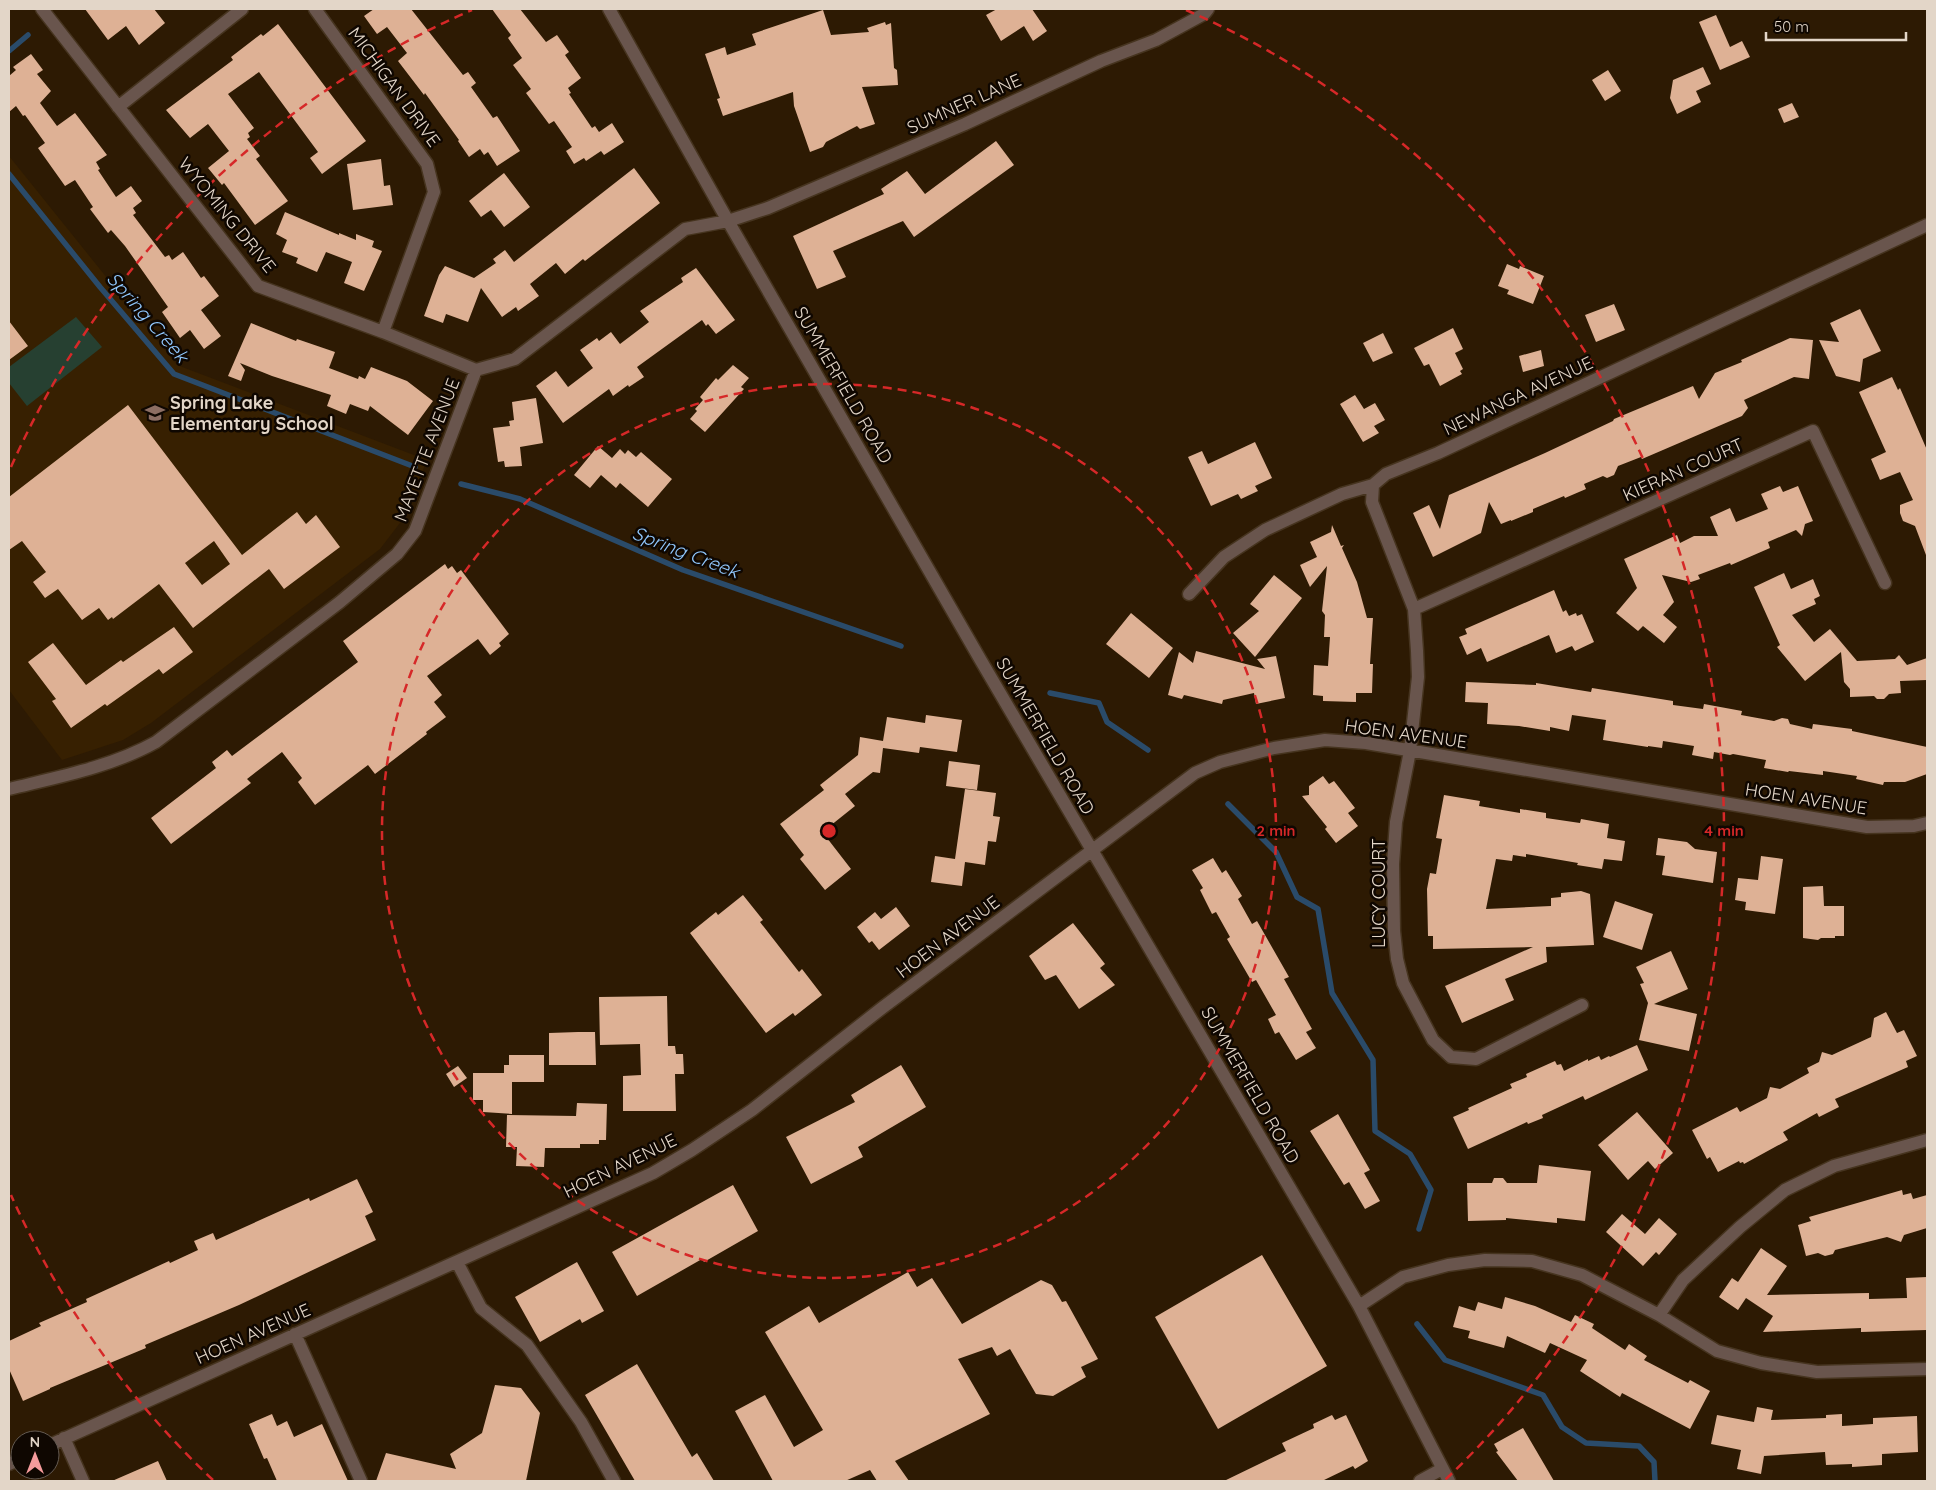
<svg xmlns="http://www.w3.org/2000/svg" width="1936" height="1490" font-family="Quicksand,sans-serif">
<rect width="100%" height="100%" fill="#2d1a03"/>
<!-- built -->
<path fill="#372001" d="M9,156L177,365L427,460L403,519L380,549L151,723L123,740L62,760L9,690Z"/>
<!-- green -->
<path fill="#264031" d="M76,317L102,347L27,406L9,383V367Z"/>
<g fill="none" stroke-linecap="round" stroke-linejoin="round">
<!-- stream -->
<path stroke="#2a4b6a" stroke-width="5.5" d="M9,51L28,35
M9,174L100,287L174,374L415,467
M461,484L520,499L683,570L901,646
M1050,693L1099,703L1107,722L1148,750
M1228,804L1276,852L1297,897L1318,909L1332,993L1373,1060L1375,1131L1410,1154L1431,1190L1419,1229
M1417,1324L1445,1360L1543,1395L1562,1427L1586,1443L1639,1446L1654,1462L1655,1481"/>
</g>
<!-- building -->
<path fill="#deb195" fill-rule="evenodd" d="M85,9H154L165,23L139,45L126,26L108,40Z
M374,9H411L463,75L468,72L476,83L471,87L493,118L497,116L520,151L497,166L488,152L484,155L480,149L469,157L458,141L459,140L425,93L424,95L398,61L407,53L387,27L377,34L364,16Z
M492,9H520L546,42L557,35L569,52L565,55L581,78L568,88L571,93L569,94L592,128L595,126L599,132L612,123L624,142L604,155L601,151L586,161L584,158L574,164L566,151L572,147L554,121L549,124L526,93L531,89L513,65L522,58L508,38L511,35Z
M997,9H1032L1047,31L1033,41L1024,26L1001,41L986,15Z
M823,10L831,35L869,32L867,28L885,22L886,25L891,23L894,68L897,70L898,85L862,87L875,124L860,129L857,126L826,142L823,147L810,152L794,106L793,92L723,116L717,99L720,98L705,54L725,47L727,55L756,45L752,34Z
M1716,15L1730,47L1742,41L1750,57L1720,70L1699,22Z
M278,24L366,141L322,174L310,158L318,152L259,72L228,94L254,128L248,133L250,137L247,139L260,156L256,159L288,201L255,225L224,183L222,185L208,168L229,151L208,124L190,138L166,110L233,60L231,57L261,34L263,36Z
M31,54L43,70L37,74L51,91L40,103L57,126L75,113L107,155L96,162L100,169L98,170L116,197L131,186L142,201L133,208L136,213L133,215L165,257L169,255L172,260L183,252L201,278L204,276L219,296L201,310L221,336L204,349L190,330L180,338L162,312L168,307L125,246L111,230L108,233L90,209L93,207L75,180L65,186L38,148L45,143L25,115L23,116L16,106L9,112V76L16,70L13,67Z
M1703,67L1711,84L1696,91L1701,102L1677,114L1670,98L1673,80Z
M1608,70L1621,91L1605,101L1592,80Z
M1792,103L1799,117L1784,123L1778,109Z
M996,141L1014,165L914,237L903,221L833,251L846,277L817,289L793,236L884,194L881,189L907,171L925,194Z
M381,159L384,186L390,185L393,205L353,210L347,164Z
M634,168L660,203L585,261L583,259L565,274L556,263L530,284L539,296L518,311L516,307L502,317L481,288L468,322L446,314L443,323L424,316L439,275L445,266L474,278L496,263L493,259L505,250L514,262Z
M504,173L530,207L504,227L491,210L481,217L469,201Z
M285,212L339,235V233L356,240V234L374,241L372,247L382,251L364,291L344,283L352,262L326,252L317,272L296,263L298,258L282,252L287,240L276,234Z
M1507,264L1519,269L1520,266L1544,276L1533,304L1507,294L1509,290L1498,286Z
M696,268L735,320L716,334L708,324L706,326L702,320L637,367L644,377L629,387L628,385L613,396L609,389L563,423L536,386L556,371L568,387L593,368L580,350L597,338L599,341L611,332L620,344L649,322L640,311L683,282L681,278Z
M1614,304L1625,330L1596,342L1585,315Z
M1860,309L1881,351L1863,359L1860,382L1836,376L1819,340L1839,342L1830,323Z
M9,321L28,346L9,360Z
M251,323L296,341L297,339L335,352L329,368L358,379L359,376L365,379L371,367L407,381L433,401L408,435L370,406L368,411L350,404L346,414L327,406L331,395L272,376L240,363L245,370L241,381L228,376Z
M1453,328L1463,349L1455,353L1463,369L1460,371L1462,374L1440,386L1429,364L1424,366L1414,348Z
M1383,333L1393,353L1373,362L1363,343Z
M1790,338L1813,340L1809,379L1794,377L1744,400L1748,408L1742,416L1642,459L1641,457L1618,466L1614,475L1607,478L1603,476L1584,484L1586,489L1565,498L1564,496L1533,509V512L1511,521V520L1501,524L1489,502L1481,533L1433,557L1413,513L1429,505L1440,529L1449,495L1545,453L1613,421L1614,419L1693,386L1699,399L1715,373L1742,362L1741,360Z
M1541,350L1544,366L1523,372L1519,356Z
M733,365L749,378L741,387L744,389L705,432L690,419L697,411L695,409L703,400L700,397L716,378L718,380Z
M1892,377L1898,390L1900,388L1927,450L1926,555L1915,526L1903,521L1900,513V505L1913,500L1900,472L1880,480L1871,459L1886,452L1859,392Z
M1355,395L1364,409L1375,403L1385,420L1374,426L1379,433L1363,442L1340,404Z
M536,398L543,443L520,447L522,466L505,467L504,461L498,462L493,428L510,426L509,421L514,420L512,402Z
M128,405L242,555L297,512L306,524L316,515L340,547L284,589L269,569L193,628L159,584L113,619L112,617L108,620L99,608L82,620L58,589L45,598L33,582L46,572L22,541L9,550V497ZM214,541L230,564L202,585L185,563Z
M1255,442L1272,478L1255,486L1258,491L1241,499L1238,494L1211,506L1188,457L1202,451L1208,464Z
M598,446L612,458L620,449L625,454L628,450L636,457L641,452L672,479L648,507L620,483L616,488L601,475L590,488L574,475Z
M1780,486L1783,492L1798,486L1813,521L1805,524L1802,536L1796,530L1768,542L1770,548L1731,565L1730,563L1698,575L1700,579L1691,582L1662,575L1674,602L1663,615L1677,627L1664,643L1643,626L1638,631L1616,613L1637,588L1624,559L1677,535L1680,543L1694,536H1718L1710,517L1730,508L1736,522L1768,509L1761,494Z
M1332,525L1341,546L1344,545L1342,548L1357,582L1367,618H1373L1370,664H1373L1372,693H1356V702L1323,701V696L1313,695L1314,665L1328,666L1330,637H1324L1325,615L1322,611L1327,566L1310,587L1300,565L1317,557L1310,542L1331,532Z
M445,564L448,569L452,566L457,573L461,570L509,634L499,643L501,646L490,655L478,639L427,676L442,695L434,702L446,717L426,732L427,734L375,774L368,765L315,805L298,782L302,778L282,752L247,779L251,783L171,844L151,818L216,768L212,762L227,750L232,756L358,662L343,641Z
M1784,573L1791,589L1813,579L1820,596L1814,599L1816,604L1792,615L1814,642L1830,629L1857,661L1895,659L1899,655L1907,665L1927,658V680L1900,681L1901,693L1889,694L1884,699H1877L1874,696L1850,697V689L1844,682L1841,652L1805,681L1777,647L1780,645L1754,587Z
M1274,575L1302,598L1255,657L1233,633L1259,611L1250,604Z
M1554,590L1563,612L1566,610L1569,616L1576,613L1577,616L1582,614L1594,642L1575,651L1572,646L1556,653L1549,635L1487,662L1481,648L1467,655L1459,637L1467,634L1465,629Z
M1131,613L1173,648L1149,678L1106,644Z
M174,627L193,652L163,674L159,669L107,706L105,704L71,728L52,701L56,699L28,662L53,643L86,685L121,660L123,662Z
M1196,651L1265,669L1257,659L1276,656L1285,698L1256,704L1254,693L1223,700L1222,704L1184,695L1182,699L1168,695L1179,652L1193,663Z
M1466,682L1536,685V683L1591,692L1592,688L1673,701V705L1703,709L1704,704L1742,711L1741,715L1774,721L1782,718L1788,719L1790,724L1812,729L1813,724L1852,729V731L1927,747V774L1905,782H1884L1883,785L1856,779L1857,776L1823,771V775L1789,771L1788,772L1764,768L1766,760L1733,754L1730,755L1714,752L1713,759L1692,755L1694,746L1663,741L1662,748L1648,746V747L1603,740L1606,720L1572,715L1569,731L1550,727V731L1519,726L1487,724L1488,703L1465,702Z
M926,715L962,720L957,752L920,747L919,753L883,748L880,773L873,772L845,794L855,806L825,830L830,836L827,838L851,869L825,890L800,859L804,855L780,824L824,790L820,785L858,755L860,737L883,741L887,717L925,723Z
M949,761L980,765L977,790L946,786Z
M1323,776L1329,784L1334,781L1355,808L1348,813L1358,826L1336,843L1325,829L1327,827L1302,796L1309,795V786Z
M965,789L996,793L993,816L1000,817L996,842L988,841L985,865L965,862L962,886L931,882L935,856L955,859Z
M1444,795L1480,801L1479,806L1520,813V809L1546,813V818L1580,823L1581,819L1609,824L1607,838L1625,841L1622,861L1604,859L1602,869L1577,865L1578,863L1526,854V857L1513,855L1512,861L1496,859L1486,909L1551,906V898L1561,897V893L1581,891L1590,894L1594,945L1546,947L1547,962L1505,979L1514,1000L1462,1023L1445,986L1533,947L1433,949V936H1428L1427,889L1430,873L1436,874L1442,839L1436,838Z
M1658,838L1687,842L1695,849L1717,852L1713,883L1662,875L1665,856L1656,855Z
M1761,856L1783,859L1775,914L1745,910L1746,902L1735,900L1738,878L1758,880Z
M1213,858L1222,873L1226,870L1242,896L1238,899L1252,924L1257,921L1289,977L1284,979L1312,1029L1306,1032L1316,1048L1296,1060L1279,1032L1275,1034L1268,1019L1276,1015L1256,980L1252,982L1227,939L1230,937L1216,912L1212,914L1200,890L1203,888L1192,870Z
M1823,886L1824,906H1844V936H1835V938H1821L1818,940L1803,938V887Z
M743,895L763,920L760,922L799,972L802,969L822,995L795,1016L793,1013L766,1033L690,933L716,912L718,915Z
M1615,901L1653,914L1642,950L1603,937Z
M896,907L910,926L879,950L872,941L869,943L857,927L875,912L881,919Z
M1073,923L1105,964L1100,968L1115,985L1079,1009L1056,975L1045,980L1029,956Z
M1671,951L1688,989L1654,1004L1697,1014L1689,1051L1639,1040L1648,1003L1640,984L1644,983L1636,967Z
M667,996L668,1046H675L676,1054H683L684,1074H675L676,1111H623V1076L641,1075L640,1044L600,1045L599,997Z
M1886,1012L1897,1033L1904,1030L1917,1056L1906,1061L1908,1067L1835,1099L1839,1107L1819,1117L1817,1113L1783,1132L1788,1140L1744,1164L1743,1162L1740,1163L1739,1161L1718,1172L1710,1157L1707,1159L1692,1130L1737,1107L1740,1112L1767,1098L1770,1087L1780,1089L1809,1073L1807,1068L1819,1062L1822,1052L1832,1055L1871,1037L1874,1018Z
M578,1032H595L596,1065H549V1033Z
M1637,1045L1648,1070L1585,1100L1583,1096L1542,1115L1543,1118L1528,1124L1527,1122L1468,1149L1453,1117L1469,1110L1468,1108L1512,1088L1510,1084L1527,1077L1526,1074L1555,1061L1557,1065L1561,1064L1564,1071L1588,1059V1061L1599,1056L1601,1060L1609,1056L1610,1057Z
M509,1055H544V1082H512V1114L483,1112V1100H473V1073H504V1065H509Z
M901,1065L926,1107L858,1147L863,1157L811,1184L786,1137L855,1102L851,1095Z
M458,1066L467,1078L454,1087L446,1074Z
M577,1103L607,1104L606,1140H599V1144H580V1148H545L544,1167L516,1166L517,1147H506L507,1115L576,1116Z
M1637,1112L1673,1153L1655,1169L1648,1161L1628,1180L1598,1145Z
M1338,1114L1370,1170L1364,1173L1380,1201L1365,1209L1349,1182L1344,1185L1310,1131Z
M1539,1165L1591,1171L1585,1221L1557,1218V1223L1506,1218V1220L1468,1221L1467,1183H1492L1494,1178H1503L1507,1183H1537Z
M357,1179L373,1212L365,1216L376,1240L239,1305L145,1345L146,1348L50,1388V1389L23,1401L9,1369V1341L41,1326L39,1323L87,1302L86,1299L169,1261L170,1263L198,1250L194,1241L213,1233L216,1240L309,1198L310,1201Z
M733,1185L758,1231L704,1262L702,1259L637,1296L612,1252Z
M1902,1190L1903,1195L1911,1193L1913,1199L1927,1195V1228L1904,1235L1901,1242L1887,1237L1835,1250L1833,1254L1825,1256L1818,1253L1806,1256L1798,1225L1811,1221L1809,1217Z
M1622,1214L1645,1234L1659,1218L1677,1234L1659,1255L1656,1252L1643,1266L1606,1232Z
M1761,1248L1787,1266L1767,1295L1869,1293V1299L1907,1298L1906,1278L1927,1277V1330L1861,1332V1328L1763,1332L1773,1316L1746,1298L1738,1310L1719,1297L1732,1278L1738,1282Z
M1262,1255L1327,1366L1218,1429L1155,1317Z
M577,1262L604,1311L582,1323L580,1319L540,1342L515,1297Z
M908,1272L917,1287L932,1278L962,1324L1041,1280L1052,1285L1062,1302L1066,1301L1098,1359L1081,1367L1086,1377L1053,1396L1036,1394L1010,1349L997,1356L992,1347L958,1359L990,1414L895,1461L909,1481H877L870,1470L845,1481H773L735,1411L765,1395L794,1447L823,1430L765,1332L809,1306L819,1323Z
M1505,1297L1535,1306L1571,1322L1575,1315L1594,1324L1592,1328L1625,1350L1629,1344L1647,1356L1644,1360L1688,1383L1690,1380L1710,1391L1690,1429L1622,1393L1620,1397L1580,1371L1587,1360L1550,1343L1545,1353L1507,1336L1504,1348L1468,1338L1470,1331L1453,1327L1459,1306L1475,1311L1478,1302L1502,1309Z
M637,1364L692,1457L697,1453L714,1481H635L585,1395Z
M495,1385L521,1388L540,1413L526,1481H376L386,1453L456,1469L450,1454L482,1433Z
M1757,1407L1773,1410L1771,1420L1826,1418V1415L1842,1414V1426L1873,1424V1418L1917,1416L1918,1452L1882,1454V1465L1852,1467V1464L1826,1465L1825,1452L1764,1456L1761,1474L1737,1469L1741,1450L1711,1444L1717,1415L1754,1422Z
M272,1414L277,1426L287,1421L294,1437L322,1424L348,1481H277L267,1458L264,1459L249,1424Z
M1332,1415L1335,1420L1346,1415L1368,1461L1355,1469L1353,1466L1322,1481H1224L1286,1451L1282,1443L1314,1428L1313,1424Z
M1523,1428L1554,1481H1518L1496,1452L1498,1451L1494,1444Z
M158,1461L167,1481H112Z"/>
<g fill="none" stroke-linecap="round" stroke-linejoin="round">
<defs>
<path id="minor" d="M42,9L258,286L383,332L476,370
M315,9L427,164L434,192L383,332
M609,9L728,221L980,659L1359,1306L1449,1481
M118,107L242,9
M1189,594L1224,557L1265,530L1342,494L1373,485
M1414,609L1813,431L1885,583
M9,789C58,777 111,767 156,742L340,602L397,554L415,531L476,370L515,359L685,229L728,221L768,208L965,124L1101,61L1156,40L1204,14L1208,9
M1582,1005L1476,1059L1451,1057L1433,1040L1403,983L1397,959L1394,931L1393,864L1396,822L1410,751L1418,677L1417,651L1414,609L1372,502L1373,485L1386,474L1438,453L1927,225
M457,1262L481,1308L527,1345L581,1422L614,1481
M1359,1306L1403,1277L1448,1265L1485,1260L1532,1261L1582,1275L1659,1315L1717,1351L1761,1363L1817,1372L1927,1369
M1659,1315L1683,1280L1740,1227L1785,1190L1834,1166L1927,1140
M295,1334L361,1481
M64,1438L83,1481
M50,1445L653,1173L692,1150L752,1110L882,1008L1195,773L1220,762L1274,748L1325,740L1366,743L1867,827L1914,826L1927,823
M9,1464L20,1459
M1420,1481L1442,1469"/>
</defs>
<!-- minor casing -->
<use href="#minor" stroke="#46341f" stroke-width="15"/>
<!-- minor -->
<use href="#minor" stroke="#69554d" stroke-width="12"/>
</g>
<!-- distance rings -->
<g fill="none" stroke="#d62828" stroke-width="2.5" stroke-dasharray="9 6">
<circle cx="829" cy="831" r="447"/>
<path d="M213 1480A895 895 0 0 1 11 1195M11 467A895 895 0 0 1 472 10M1186 10A895 895 0 0 1 1445 1480"/>
</g>
<!-- icons -->
<defs>
<symbol id="school-bare" viewBox="-9 -9 18 18"><path d="M0-5L7-2L0 1L-7-2ZM-4 1L0 2.5L4 1V4Q0 6-4 4Z" fill="#8d6e63" stroke="#0f0701" stroke-width="2.5" paint-order="stroke"/></symbol>
</defs>
<g fill-rule="evenodd">
<use href="#school-bare" x="141" y="399" width="28" height="28"/>
</g>
<g text-anchor="middle" stroke-width="5" stroke-linejoin="round" paint-order="stroke">
<!-- street labels -->
<g font-size="18" fill="#e3d6c8" stroke="#0f0701">
<text transform="translate(394 87) rotate(54)" y="6">MICHIGAN DRIVE</text>
<text transform="translate(964 104) rotate(-24)" y="6">SUMNER LANE</text>
<text transform="translate(227 215) rotate(51)" y="6">WYOMING DRIVE</text>
<text transform="translate(843 385) rotate(60)" y="6">SUMMERFIELD ROAD</text>
<text transform="translate(1518 396) rotate(-25)" y="6">NEWANGA AVENUE</text>
<text transform="translate(427 450) rotate(-69)" y="6">MAYETTE AVENUE</text>
<text transform="translate(1683 470) rotate(-24)" y="6">KIERAN COURT</text>
<text transform="translate(1406 734) rotate(8)" y="6">HOEN AVENUE</text>
<text transform="translate(1045 736) rotate(60)" y="6">SUMMERFIELD ROAD</text>
<text transform="translate(1806 799) rotate(9)" y="6">HOEN AVENUE</text>
<text transform="translate(1379 893) rotate(-90)" y="6">LUCY COURT</text>
<text transform="translate(948 937) rotate(-37)" y="6">HOEN AVENUE</text>
<text transform="translate(1250 1085) rotate(60)" y="6">SUMMERFIELD ROAD</text>
<text transform="translate(620 1166) rotate(-26)" y="6">HOEN AVENUE</text>
<text transform="translate(253 1334) rotate(-24)" y="6">HOEN AVENUE</text>
</g>
<!-- poi labels -->
<g font-size="18" font-weight="bold" fill="#e3d6c8" stroke="#0f0701" text-anchor="start">
<text x="170" y="409">Spring Lake<tspan x="170" dy="21">Elementary School</tspan></text>
</g>
<!-- water labels -->
<g font-size="19" font-style="italic" fill="#91c8fe" stroke="#0f0701">
<text transform="translate(148 317) rotate(49)" y="7">Spring Creek</text>
<text transform="translate(686 552) rotate(21)" y="7">Spring Creek</text>
</g>
</g>
<circle cx="829" cy="831" r="8" fill="#d62828" stroke="#0f0701" stroke-width="2.5"/>
<g font-size="15" text-anchor="middle" font-weight="bold" fill="#d62828" stroke="#0f0701" stroke-width="5" stroke-linejoin="round" paint-order="stroke">
<text x="1276" y="836">2 min</text>
<text x="1724" y="836">4 min</text>
</g>
<!-- border -->
<rect width="1936" height="1490" fill="none" stroke="#e3d6c8" stroke-width="20"/>
<!-- north arrow -->
<g transform="translate(35 1455)"><circle r="24" fill="#0f0701" stroke="#645a51"/>
<path d="M0-4L9 19L0 12L-9 19Z" fill="#f59b9c"/>
<text y="-8" font-size="14" font-weight="bold" text-anchor="middle" fill="#e3d6c8">N</text>
</g>
<!-- scale -->
<path d="M1766 32v8h140v-8" fill="none" stroke="#e3d6c8" stroke-width="2.5"/>
<text x="1774" y="32" font-size="15" fill="#e3d6c8" stroke="#0f0701" stroke-width="4" paint-order="stroke">50 m</text>
</svg>
